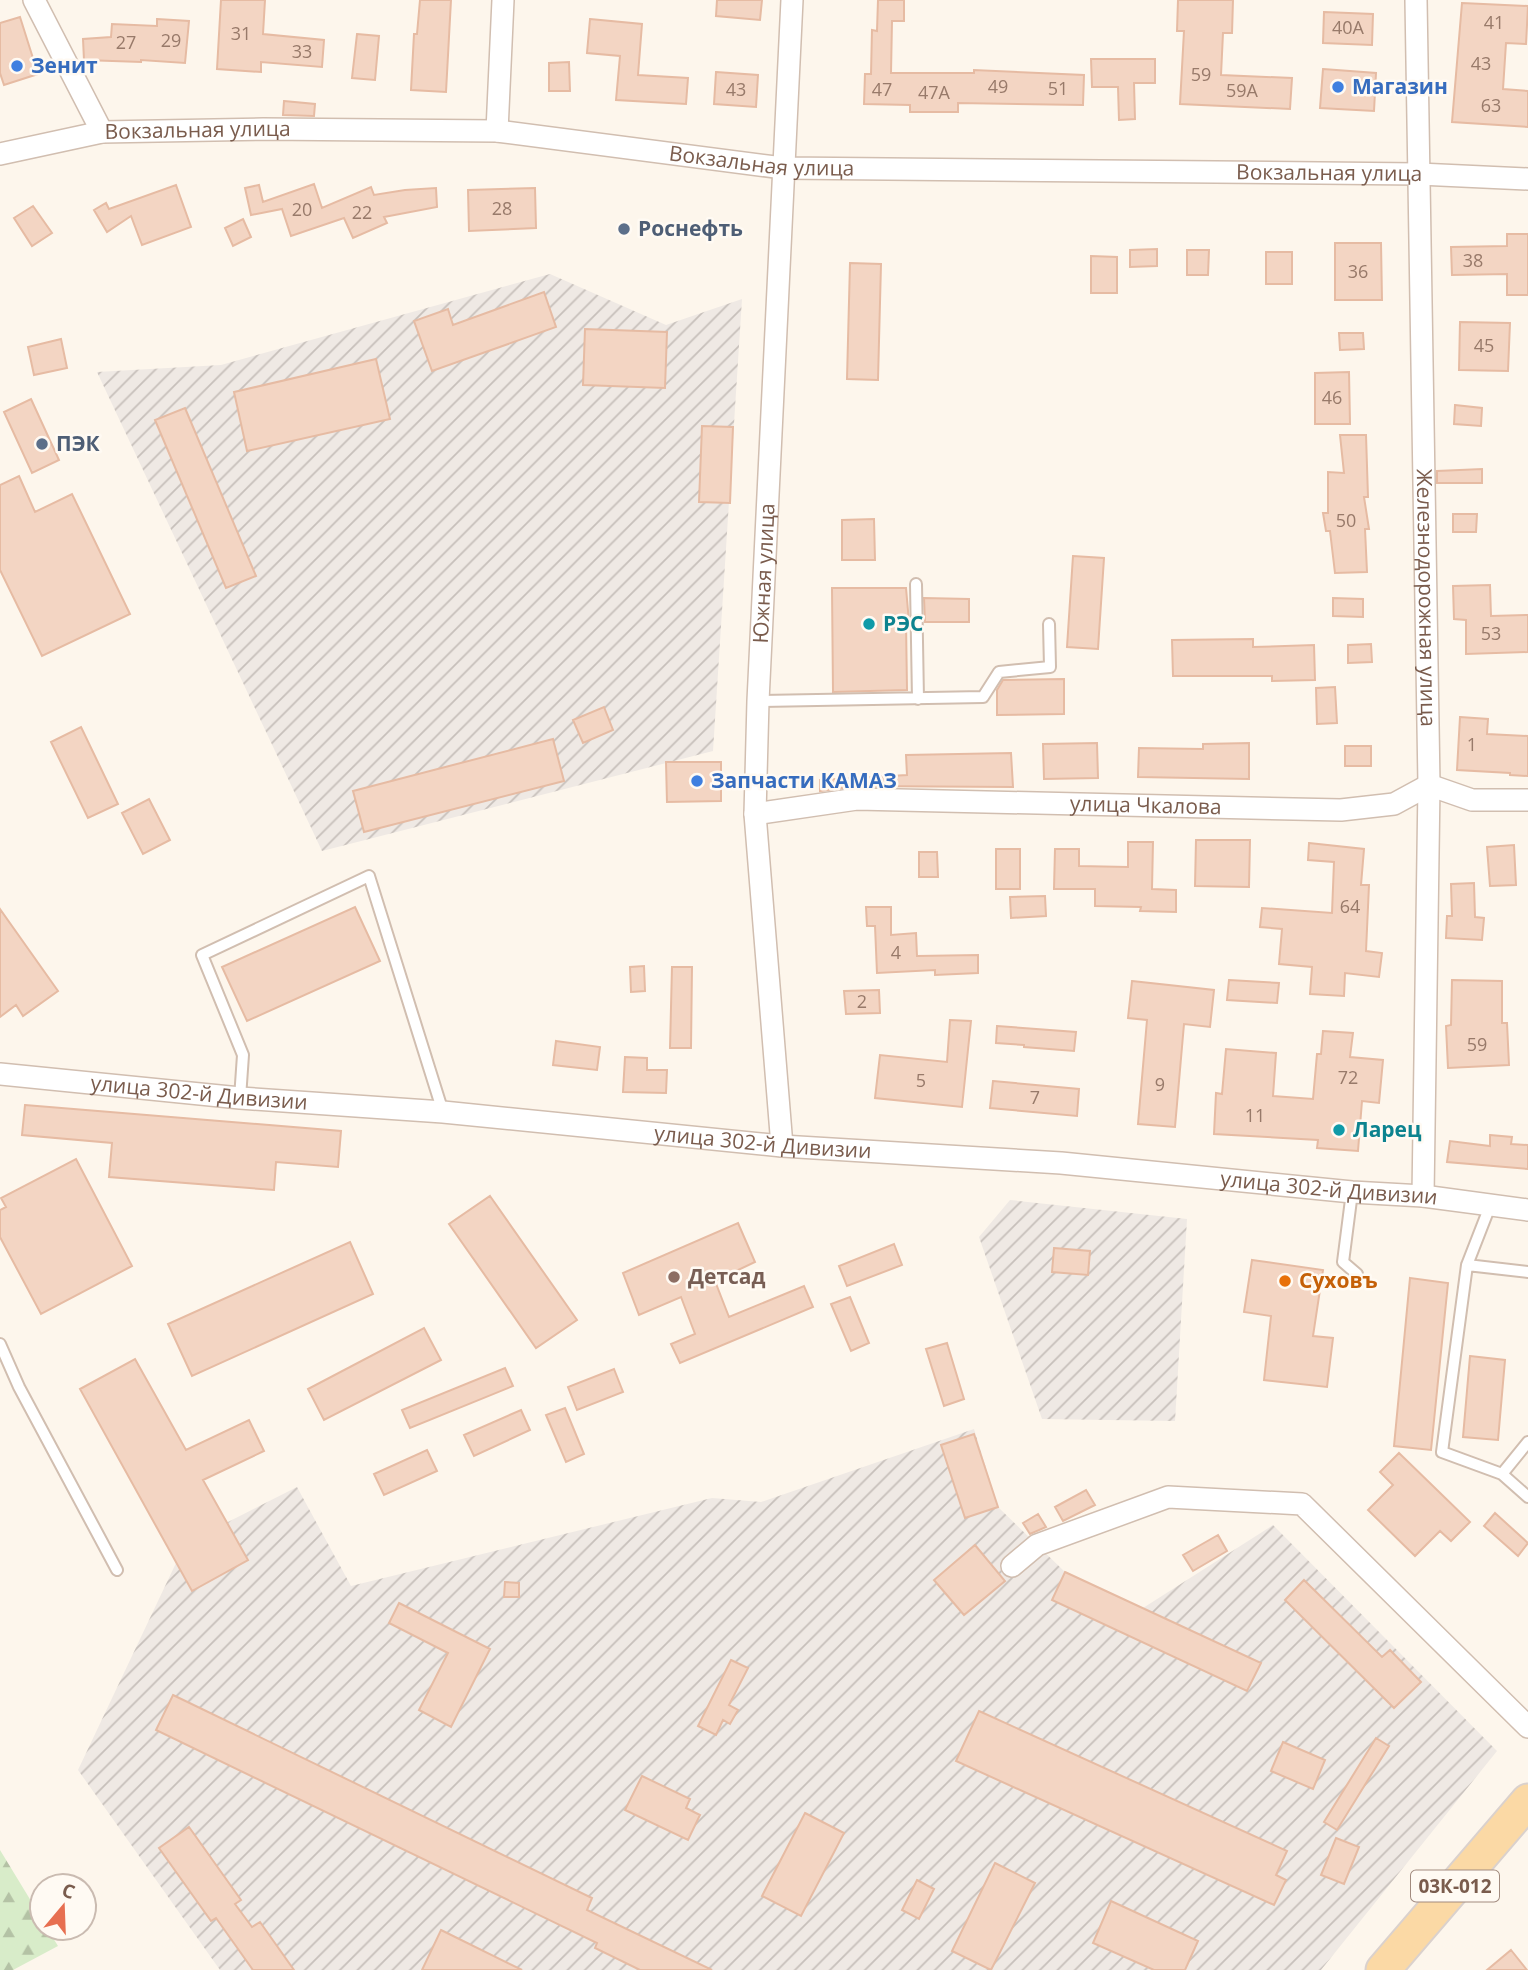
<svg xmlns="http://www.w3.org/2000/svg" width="1528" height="1970" font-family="'Open Sans',sans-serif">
<defs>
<pattern id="industrial-furrows" width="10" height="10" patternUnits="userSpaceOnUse" patternTransform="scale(1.75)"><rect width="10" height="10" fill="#efe9e4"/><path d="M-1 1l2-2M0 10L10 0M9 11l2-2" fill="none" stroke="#c7c0bb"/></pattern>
<pattern id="forest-firs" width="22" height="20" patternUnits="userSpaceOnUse" patternTransform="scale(1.75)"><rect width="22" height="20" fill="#d8ecc9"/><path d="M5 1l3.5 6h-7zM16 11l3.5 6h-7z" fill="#b4c2a5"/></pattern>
</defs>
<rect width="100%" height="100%" fill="#fdf6ec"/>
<!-- industrial -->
<path fill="url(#industrial-furrows)" d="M550,274L666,325L742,299L713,751L322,851L97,372L221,365Z
M1010,1200L1187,1219L1175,1421L1042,1419L979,1237Z
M974,1429L998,1507L1065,1572L1143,1608L1273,1525L1497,1751L1321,1970H220L78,1770L176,1563L192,1591L247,1561L226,1523L297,1487L351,1586L712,1498L761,1502Z"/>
<!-- forest -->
<path fill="url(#forest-firs)" d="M0,1850L42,1919V1928H47L58,1946L13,1970H0Z"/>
<!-- building -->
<path fill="#f3d5c3" stroke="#e6bba3" stroke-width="2" d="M221,0H265L263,34L324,40L322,67L261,62V72L217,69Z
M420,0H451L446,92L411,90L414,34H417Z
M717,0H762L760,20L716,16Z
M878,0H904V21H892L891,73H974V70L1084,75L1083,105L958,103V112H910V105L864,104L865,74H871L872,30L877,31Z
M1178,0H1233L1232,33H1223L1221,75L1292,78L1290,109L1180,104L1184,31H1177Z
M1462,3L1528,6L1526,44L1506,43L1503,89L1528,91V127L1452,122Z
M1324,12L1373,14L1372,45L1323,43Z
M20,17L38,74L4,85L0,73V23Z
M157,19L189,21L185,63L141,60V62L84,60L83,39L111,37L112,24L157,26Z
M590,19L642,24L638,75L688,78L686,104L616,100L620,56L587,53Z
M357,34L379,36L375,80L352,78Z
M1091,59H1155V83H1134L1135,119L1119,120L1118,87H1092Z
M569,62L570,91H549V63Z
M1323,69L1376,73L1374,111L1320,108Z
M716,72L758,75L756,107L714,104Z
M284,101L315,104L314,116L283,115Z
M314,184L322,208L371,187L374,195L405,190L436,188L437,207L384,217L387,223L353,238L344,218L291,236L282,209L251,215L245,188L259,185L263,202Z
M176,185L191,227L142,245L131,216L107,232L94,210L106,203L109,209Z
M535,188L536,228L469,231L468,190Z
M33,206L52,233L32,246L14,218Z
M243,219L251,237L233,246L225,228Z
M1507,234H1528V295H1507V274L1452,275L1451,247L1507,246Z
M1335,243H1381L1382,300H1335Z
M1157,249V266L1130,267V250Z
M1187,250H1209L1208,275H1187Z
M1266,252H1292V284H1266Z
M1091,256L1117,257V293H1091Z
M850,263L881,264L878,380L847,379Z
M544,292L556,327L432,371L414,321L448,309L453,325Z
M1460,322L1510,323L1508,371L1459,370Z
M585,329L667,332L665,388L583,385Z
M1339,333H1363L1364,349L1340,350Z
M61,339L67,368L34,375L28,347Z
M376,359L390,419L247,451L234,392Z
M1349,372L1350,424H1315V373Z
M31,399L59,460L32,473L4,412Z
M1455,405L1482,408L1481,426L1454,424Z
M185,408L256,576L226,588L155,420Z
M702,426L733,427L730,503L699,502Z
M1340,435H1366L1368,497H1364L1369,529H1365L1367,572L1335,573L1330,531H1326L1323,513H1328V472L1344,473Z
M1482,469V483H1437V471Z
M19,476L35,512L72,494L130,614L42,656L0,570V485Z
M1453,514H1477L1476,532H1453Z
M874,519L875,560H842V520Z
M1073,556L1104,558L1098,649L1067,647Z
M1490,585L1491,616L1528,615V652L1466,654V620L1454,619L1453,586Z
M832,588H906L909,622H906L907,690L833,692Z
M924,598L969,599V622H925Z
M1333,598L1363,599V617L1333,616Z
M1253,639V647L1314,645L1315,680L1272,681V676H1173L1172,640Z
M1371,644L1372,662L1348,663V645Z
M1064,679V714L997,715V690L1003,680Z
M1335,687L1337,723L1317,724L1316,688Z
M604,707L613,730L583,743L573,720Z
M1460,717L1488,719L1487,734L1528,736V776L1510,775V773L1457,770Z
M81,727L118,804L88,818L51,742Z
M553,739L564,781L364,832L353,791Z
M1097,743L1098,778L1044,779L1043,744Z
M1249,743V779L1138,777L1139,748L1203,749V744Z
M1345,746H1371V766H1345Z
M1011,753L1013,787L857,786L820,791V780L907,775L906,755Z
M666,762H721V801L667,802Z
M149,799L170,840L143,854L122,813Z
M1196,840H1250L1249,887L1195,886Z
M1128,842H1153L1152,889L1176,890V912L1140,911L1141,907L1095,906V889H1054L1055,849H1079V866L1128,867Z
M1309,843L1364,849L1361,885H1369L1366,951L1382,953L1379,977L1345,973L1344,996L1310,994L1312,967L1279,964L1282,929L1260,927L1262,908L1332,913L1334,862L1308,860Z
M1514,845L1516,885L1490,886L1487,847Z
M996,849H1020V889H996Z
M919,852H937L938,877H919Z
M1474,883L1475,917L1484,918L1482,940L1446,938L1447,916H1452L1451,884Z
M1045,896L1046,916L1011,918L1010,897Z
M355,907L380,961L247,1021L222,967Z
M866,907H891V935L916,933L917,956L978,955V973L935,975V970L877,973L875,926H867Z
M0,909L58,991L23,1016L16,1005L0,1017Z
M644,966L645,991L631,992L630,967Z
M672,967H692L691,1048H670Z
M1229,980L1279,983L1277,1003L1227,1000Z
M1452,980L1502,981V1023H1507L1509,1065L1448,1068L1446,1026L1451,1025Z
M1132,981L1214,990L1210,1027L1184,1024L1175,1127L1138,1124L1147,1020L1128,1018Z
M879,990L880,1013L846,1014L844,991Z
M950,1020L971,1021L962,1107L875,1098L880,1055L947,1062Z
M997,1026L1076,1032L1074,1051L1024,1047V1045L996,1043Z
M1323,1031L1353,1033L1350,1057L1383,1060L1379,1103L1362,1101L1358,1151L1317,1148L1318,1140L1214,1134L1216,1093L1222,1094L1226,1049L1276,1053L1273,1096L1313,1099L1317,1054H1321Z
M556,1041L600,1047L597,1070L553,1065Z
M625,1057L647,1058V1070H667L666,1093L623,1092Z
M993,1081L1079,1089L1077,1116L990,1108Z
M25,1105L341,1131L338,1167L276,1162L274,1190L109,1177L112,1143L22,1135Z
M1490,1135L1512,1137L1511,1144L1528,1145V1169L1447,1162L1450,1141L1490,1146Z
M76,1159L132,1266L41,1314L0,1237V1210L6,1207L1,1198Z
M490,1196L577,1320L536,1348L449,1224Z
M738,1223L755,1262L715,1281L729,1317L804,1286L813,1307L680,1363L671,1344L695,1334L681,1297L639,1315L623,1273Z
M350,1242L373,1294L192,1376L168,1324Z
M894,1244L902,1265L847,1286L839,1266Z
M1054,1248L1090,1251L1088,1275L1052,1272Z
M1252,1260L1323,1270L1313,1336L1333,1338L1327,1387L1264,1380L1271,1316L1244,1312Z
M1410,1278L1448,1283L1431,1450L1394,1446Z
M850,1297L869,1343L851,1351L831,1304Z
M424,1328L441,1360L324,1420L308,1389Z
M947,1343L964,1399L944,1406L926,1349Z
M1470,1356L1505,1360L1498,1440L1463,1437Z
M135,1359L186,1450L249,1420L264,1451L203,1480L248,1560L192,1591L80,1389Z
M505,1368L513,1386L410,1428L402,1410Z
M614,1369L623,1392L577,1410L568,1387Z
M565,1408L584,1454L566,1462L546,1415Z
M521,1410L530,1430L474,1456L464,1435Z
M974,1434L998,1507L965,1518L941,1445Z
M427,1450L437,1471L384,1495L374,1474Z
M1399,1453L1470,1522L1451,1541L1440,1531L1415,1556L1368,1510L1393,1485L1380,1472Z
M1086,1490L1095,1505L1063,1521L1055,1507Z
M1495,1513L1528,1543L1518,1556L1484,1526Z
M1038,1514L1046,1527L1030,1534L1023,1523Z
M1218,1535L1227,1551L1193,1571L1183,1555Z
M975,1545L1005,1581L964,1615L934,1580Z
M1065,1572L1261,1663L1247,1691L1052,1600Z
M1304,1580L1382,1657L1390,1650L1421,1682L1394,1708L1285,1600Z
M505,1582L519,1583V1597H504Z
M399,1603L490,1649L451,1727L419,1710L448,1653L389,1623Z
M731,1660L748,1668L729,1705L738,1710L730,1724L723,1720L716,1735L698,1726Z
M173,1695L592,1898L587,1910L712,1970H640L595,1948L597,1943L156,1730Z
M979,1711L1287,1851L1276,1875L1286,1880L1274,1905L956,1761Z
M1376,1738L1389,1746L1337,1830L1324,1822Z
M1283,1742L1325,1760L1313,1789L1271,1771Z
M642,1776L690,1799L686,1808L700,1815L688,1840L625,1810Z
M805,1813L844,1833L801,1916L762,1896Z
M189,1827L241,1900L235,1904L252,1927L260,1922L294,1970H253L216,1918L211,1921L159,1848Z
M1336,1838L1359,1847L1344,1884L1321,1875Z
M995,1863L1035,1883L991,1970L952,1951Z
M917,1880L934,1889L919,1919L902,1910Z
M1111,1901L1198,1941L1185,1970H1154L1093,1943Z
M441,1930L522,1970H422Z
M1511,1950L1527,1970H1487Z"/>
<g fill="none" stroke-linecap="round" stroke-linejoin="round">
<defs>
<path id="service" d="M916,584L918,699
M758,701L983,697L999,672L1050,667L1049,624
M240,1098L243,1055L202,955L369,876L443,1112
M1352,1192L1343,1262L1357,1274
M1490,1206L1467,1265L1442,1452L1502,1474L1528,1497
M1467,1265L1528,1272
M0,1344L19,1387L117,1570
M1502,1474L1528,1442"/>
<g id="minor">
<path d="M34,0L102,132"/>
<path id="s1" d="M1416,0L1429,785L1423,1196"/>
<path d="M497,131L503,0"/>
<path id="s2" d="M0,154L102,132L263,129L497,131L783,168L1419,174L1528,179"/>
<path id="s3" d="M755,814L857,799L1341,810L1394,804L1429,785L1472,800H1528"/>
<path id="s4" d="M0,1074L240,1098L443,1112L782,1146L1061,1163L1352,1192L1423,1196L1528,1210"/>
<path id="s5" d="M782,1146L755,814L758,701L792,0"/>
<path d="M1012,1566L1037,1545L1168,1497L1302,1504L1528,1727"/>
</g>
<path id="primary" d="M1383,1970L1528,1801"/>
</defs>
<!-- service casing -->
<use href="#service" stroke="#d1beb0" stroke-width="14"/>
<!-- minor casing -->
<use href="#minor" stroke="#d1beb0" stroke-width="24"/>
<!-- primary casing -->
<use href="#primary" stroke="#dad1cd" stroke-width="37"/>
<!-- service -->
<use href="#service" stroke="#fff" stroke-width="10"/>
<!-- minor -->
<use href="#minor" stroke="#fff" stroke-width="21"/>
<!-- primary -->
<use href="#primary" stroke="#fbd9a5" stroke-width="33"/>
</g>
<!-- markers -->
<g fill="#3f7fe0" stroke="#fffaf3" stroke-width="2.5">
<circle cx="17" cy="66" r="7"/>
<circle cx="1338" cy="87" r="7"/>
<circle cx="697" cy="781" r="7"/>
</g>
<g fill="#5c6f8a" stroke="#fffaf3" stroke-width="2.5">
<circle cx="624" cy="229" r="7"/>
<circle cx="42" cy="444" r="7"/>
</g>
<g fill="#0f9aa8" stroke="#fffaf3" stroke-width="2.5">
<circle cx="869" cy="624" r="7"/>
<circle cx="1339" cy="1130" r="7"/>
</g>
<circle fill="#8d6e63" stroke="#fffaf3" stroke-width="2.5" cx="674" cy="1277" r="7"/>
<circle fill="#e8710a" stroke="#fffaf3" stroke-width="2.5" cx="1285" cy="1281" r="7"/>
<g text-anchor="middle" stroke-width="5" stroke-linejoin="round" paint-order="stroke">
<!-- number labels -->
<g font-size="18" fill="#987a6a">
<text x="1494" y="29">41</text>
<text x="1348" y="34">40А</text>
<text x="241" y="40">31</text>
<text x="171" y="47">29</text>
<text x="126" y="49">27</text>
<text x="302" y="58">33</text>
<text x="1481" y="70">43</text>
<text x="1201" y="81">59</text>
<text x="998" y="93">49</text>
<text x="1058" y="95">51</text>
<text x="736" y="96">43</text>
<text x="882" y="96">47</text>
<text x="1242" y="97">59А</text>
<text x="934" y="99">47А</text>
<text x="1491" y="112">63</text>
<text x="502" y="215">28</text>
<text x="302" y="216">20</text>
<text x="362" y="219">22</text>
<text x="1473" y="267">38</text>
<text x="1358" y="278">36</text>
<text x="1484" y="352">45</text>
<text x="1332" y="404">46</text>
<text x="1346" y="527">50</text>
<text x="1491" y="640">53</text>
<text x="1472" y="751">1</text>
<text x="1350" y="913">64</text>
<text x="896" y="959">4</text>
<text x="862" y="1008">2</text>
<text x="1477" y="1051">59</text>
<text x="1348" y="1084">72</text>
<text x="921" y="1087">5</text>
<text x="1160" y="1091">9</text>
<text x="1035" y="1104">7</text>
<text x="1255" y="1122">11</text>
</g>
<!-- shield labels -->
<rect fill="#fffaf3" stroke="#a28b7f" stroke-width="2" x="1411" y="1870.5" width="88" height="31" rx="5"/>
<g font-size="19" font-weight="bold" fill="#7a5c4d">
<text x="1455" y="1893">03К-012</text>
</g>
<!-- shop labels -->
<g font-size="21" font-weight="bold" fill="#366cbe" stroke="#fffaf3" text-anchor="start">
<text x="31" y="73">Зенит</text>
<text x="1352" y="94">Магазин</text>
<text x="711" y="788">Запчасти КАМАЗ</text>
</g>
<!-- street labels -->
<g font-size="21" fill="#7a5c4d" stroke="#fffaf3">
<text dy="7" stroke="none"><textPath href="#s2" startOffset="200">Вокзальная улица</textPath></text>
<text dy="7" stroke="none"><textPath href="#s2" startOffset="766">Вокзальная улица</textPath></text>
<text dy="7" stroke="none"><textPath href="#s2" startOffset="1334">Вокзальная улица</textPath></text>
<text dy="7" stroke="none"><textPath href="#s5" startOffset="574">Южная улица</textPath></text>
<text dy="7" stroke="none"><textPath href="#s1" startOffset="598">Железнодорожная улица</textPath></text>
<text dy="7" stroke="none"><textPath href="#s3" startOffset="392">улица Чкалова</textPath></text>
<text dy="7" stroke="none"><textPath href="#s4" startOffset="200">улица 302-й Дивизии</textPath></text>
<text dy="7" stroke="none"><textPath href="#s4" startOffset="766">улица 302-й Дивизии</textPath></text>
<text dy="7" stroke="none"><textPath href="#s4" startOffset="1334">улица 302-й Дивизии</textPath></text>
</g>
<!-- service labels -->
<g font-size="21" font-weight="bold" fill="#4e5e75" stroke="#fffaf3" text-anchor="start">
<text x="638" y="236">Роснефть</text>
<text x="56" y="451">ПЭК</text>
</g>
<!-- culture labels -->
<g font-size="21" font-weight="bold" fill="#0d838f" stroke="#fffaf3" text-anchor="start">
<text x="883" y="631">РЭС</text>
<text x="1353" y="1137">Ларец</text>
</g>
<!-- education labels -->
<g font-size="21" font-weight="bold" fill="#785e54" stroke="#fffaf3" text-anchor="start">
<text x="688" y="1284">Детсад</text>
</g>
<!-- food labels -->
<g font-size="21" font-weight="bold" fill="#c56008" stroke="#fffaf3" text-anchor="start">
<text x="1299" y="1288">Суховъ</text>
</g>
</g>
<!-- north arrow -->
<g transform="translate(63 1907) rotate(19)"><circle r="33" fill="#fffaf3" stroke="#cabbb1" stroke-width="2"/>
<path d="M0-5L12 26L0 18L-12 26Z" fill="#e76f51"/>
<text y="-10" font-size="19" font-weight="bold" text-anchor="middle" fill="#7a5c4d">С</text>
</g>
</svg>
